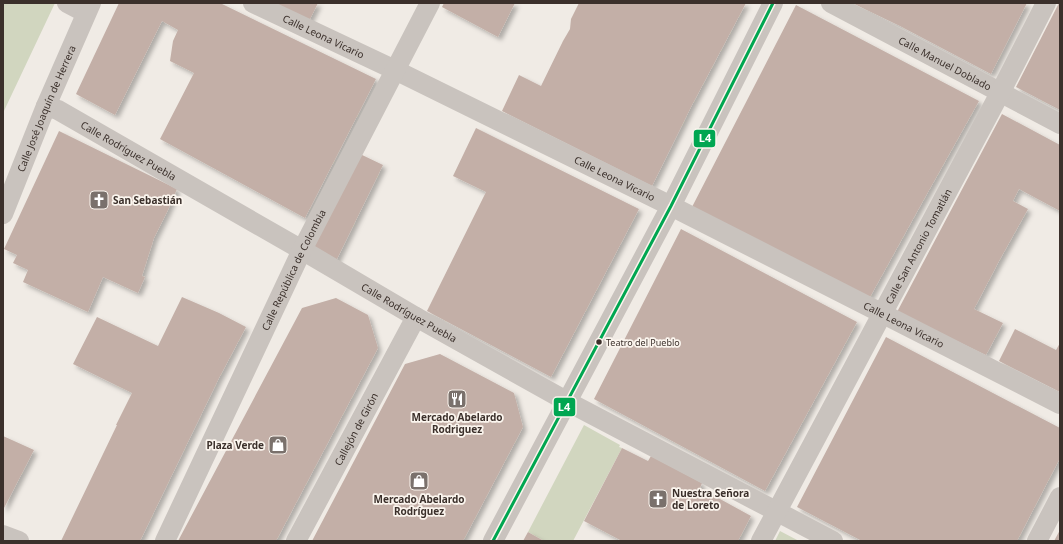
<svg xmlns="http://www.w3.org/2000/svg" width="1063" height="544" font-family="'Noto Sans',sans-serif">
<defs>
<filter id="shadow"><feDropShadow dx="3.5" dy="3.5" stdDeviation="2" flood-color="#0004"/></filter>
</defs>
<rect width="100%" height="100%" fill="#f0ebe5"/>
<!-- green -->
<path fill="#d1d6bf" d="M3,3H55L3,113Z
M584,425L620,445L619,447L622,448L573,541H544L528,532Z
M780,531L799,541H775Z"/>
<!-- building -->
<path fill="#c3afa7" filter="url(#shadow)" d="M119,3H220L376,79L305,218L160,139L194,73L170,61L173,41L178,30L162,21L115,115L76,94Z
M270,3H318L309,21Z
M444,3H515L498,37L442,7Z
M579,3H746L692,105L652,186L502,111L519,75L541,86L563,41L570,29L571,19Z
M852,3H1027L991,74L900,26Z
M1059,3H1060V110L1016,87Z
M796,5L979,101L923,201L870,297L692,207Z
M1002,114L1060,145V211L1019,189L1013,201L1028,209L999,261L974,309L1003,323L986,355L897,312Z
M476,128L639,209L551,377L427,311L486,192L453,176Z
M59,131L177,189L167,212L154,238L142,276L145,277L138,293L103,277L88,312L23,282L28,270L13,263L17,255L4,249Z
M360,154L383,165L335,263L310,250Z
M681,229L857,322L765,491L594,399Z
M182,297L219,313L246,327L219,378L140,541H61L117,425H116L132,393L73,364L97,317L158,346Z
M336,298L368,315L378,348L276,541H178L302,308Z
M1015,329L1056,350L1060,343V392L999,361Z
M886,337L1060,428V458L1017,541H862L797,507Z
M440,354L514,393L523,427L463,541H312L405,364Z
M3,436L34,450L3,510Z
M622,448L648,461L651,456L702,483L700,488L751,516L738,541H622L584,521Z
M1060,530V541H1054Z
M528,532L544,541H523Z"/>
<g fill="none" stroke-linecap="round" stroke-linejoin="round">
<!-- minor -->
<g stroke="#c9c3be" stroke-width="20">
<path d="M67,3L86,13"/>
<path id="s1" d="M253,3L395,70L671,206L1060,404"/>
<path id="s2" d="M831,3L1060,124"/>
<path id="s3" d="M46,106L58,110L302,250L416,317L568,402L833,541"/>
<path id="s4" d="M3,214L46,106L91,3"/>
<path d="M3,535L19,541"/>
<path id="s5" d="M165,541L302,250L430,3"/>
<path id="s6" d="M296,541L416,317"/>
<path d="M493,541L671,206L773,3"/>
<path id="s7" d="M761,541L1000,93L1046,3"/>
<path d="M1037,541L1060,497"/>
</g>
<defs>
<path id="bus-1" d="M493,541L671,206L773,3"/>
</defs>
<!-- bus-1 casing -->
<use href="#bus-1" stroke="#fbf5ee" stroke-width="6"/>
<!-- bus-1 -->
<use href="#bus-1" stroke="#00a651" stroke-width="3"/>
</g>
<!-- icons -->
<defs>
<symbol id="church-square" viewBox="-11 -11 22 22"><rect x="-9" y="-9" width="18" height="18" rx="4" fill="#7a716c" stroke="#fbf5ee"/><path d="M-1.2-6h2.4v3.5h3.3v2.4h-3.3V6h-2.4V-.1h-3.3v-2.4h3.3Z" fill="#fff"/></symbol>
<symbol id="restaurant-square" viewBox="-11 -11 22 22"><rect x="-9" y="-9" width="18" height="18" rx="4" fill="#7a716c" stroke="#fbf5ee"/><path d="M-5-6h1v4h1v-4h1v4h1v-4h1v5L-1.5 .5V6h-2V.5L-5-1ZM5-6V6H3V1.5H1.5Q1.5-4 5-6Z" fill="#fff"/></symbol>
<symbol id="shop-square" viewBox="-11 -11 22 22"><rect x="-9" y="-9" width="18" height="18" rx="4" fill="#7a716c" stroke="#fbf5ee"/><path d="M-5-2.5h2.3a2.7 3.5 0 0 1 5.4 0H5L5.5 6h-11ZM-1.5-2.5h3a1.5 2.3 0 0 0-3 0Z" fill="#fff"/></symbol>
</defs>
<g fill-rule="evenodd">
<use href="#church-square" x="88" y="189" width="22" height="22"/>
<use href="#restaurant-square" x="446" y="388" width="22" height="22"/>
<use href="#shop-square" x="267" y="434" width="22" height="22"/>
<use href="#shop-square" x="408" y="470" width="22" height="22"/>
<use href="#church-square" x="647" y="488" width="22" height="22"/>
</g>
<!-- markers -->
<circle fill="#3b302b" stroke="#fbf5ee" stroke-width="1.5" cx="599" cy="342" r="3.5"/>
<g text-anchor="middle" stroke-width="3.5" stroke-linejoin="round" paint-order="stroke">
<!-- bus labels -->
<g font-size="9" fill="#3b302b" stroke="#fbf5ee" text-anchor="start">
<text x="606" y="346">Teatro del Pueblo</text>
</g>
<!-- street labels -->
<g font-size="10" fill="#3b302b" stroke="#fbf5ee">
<text dy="4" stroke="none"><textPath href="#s1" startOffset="78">Calle Leona Vicario</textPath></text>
<text dy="4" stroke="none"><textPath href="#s2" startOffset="129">Calle Manuel Doblado</textPath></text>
<text dy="4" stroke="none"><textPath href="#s4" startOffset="114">Calle José Joaquín de Herrera</textPath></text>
<text dy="4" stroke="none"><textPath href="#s3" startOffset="94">Calle Rodríguez Puebla</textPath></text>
<text dy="4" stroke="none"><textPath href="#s1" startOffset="402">Calle Leona Vicario</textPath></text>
<text dy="4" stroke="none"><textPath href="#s7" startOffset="334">Calle San Antonio Tomatlán</textPath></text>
<text dy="4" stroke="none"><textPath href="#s5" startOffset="300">Calle República de Colombia</textPath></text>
<text dy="4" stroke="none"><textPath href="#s3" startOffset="418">Calle Rodríguez Puebla</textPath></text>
<text dy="4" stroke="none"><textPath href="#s1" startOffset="726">Calle Leona Vicario</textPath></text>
<text dy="4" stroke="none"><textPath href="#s6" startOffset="127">Callejón de Girón</textPath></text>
</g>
<!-- poi labels -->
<g font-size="10" font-weight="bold" fill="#3b302b" stroke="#fbf5ee" text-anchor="start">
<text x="113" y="204">San Sebastián</text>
<text x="457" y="421" text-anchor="middle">Mercado Abelardo<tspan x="457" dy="12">Rodriguez</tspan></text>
<text x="264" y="449" text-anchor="end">Plaza Verde</text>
<text x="672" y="497">Nuestra Señora<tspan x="672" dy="12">de Loreto</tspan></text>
<text x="419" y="503" text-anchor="middle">Mercado Abelardo<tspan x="419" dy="12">Rodríguez</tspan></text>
</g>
</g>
<g stroke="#fbf5ee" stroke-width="1.5">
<rect x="693" y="129" width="23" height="19" rx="4" fill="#00a651"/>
<rect x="553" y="397" width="23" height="20" rx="4" fill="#00a651"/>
</g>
<g font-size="11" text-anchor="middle" font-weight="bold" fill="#fff">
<text x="705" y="142">L4</text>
<text x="564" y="411">L4</text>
</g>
<!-- border -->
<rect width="1063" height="544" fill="none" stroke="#3b302b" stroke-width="8"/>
</svg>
